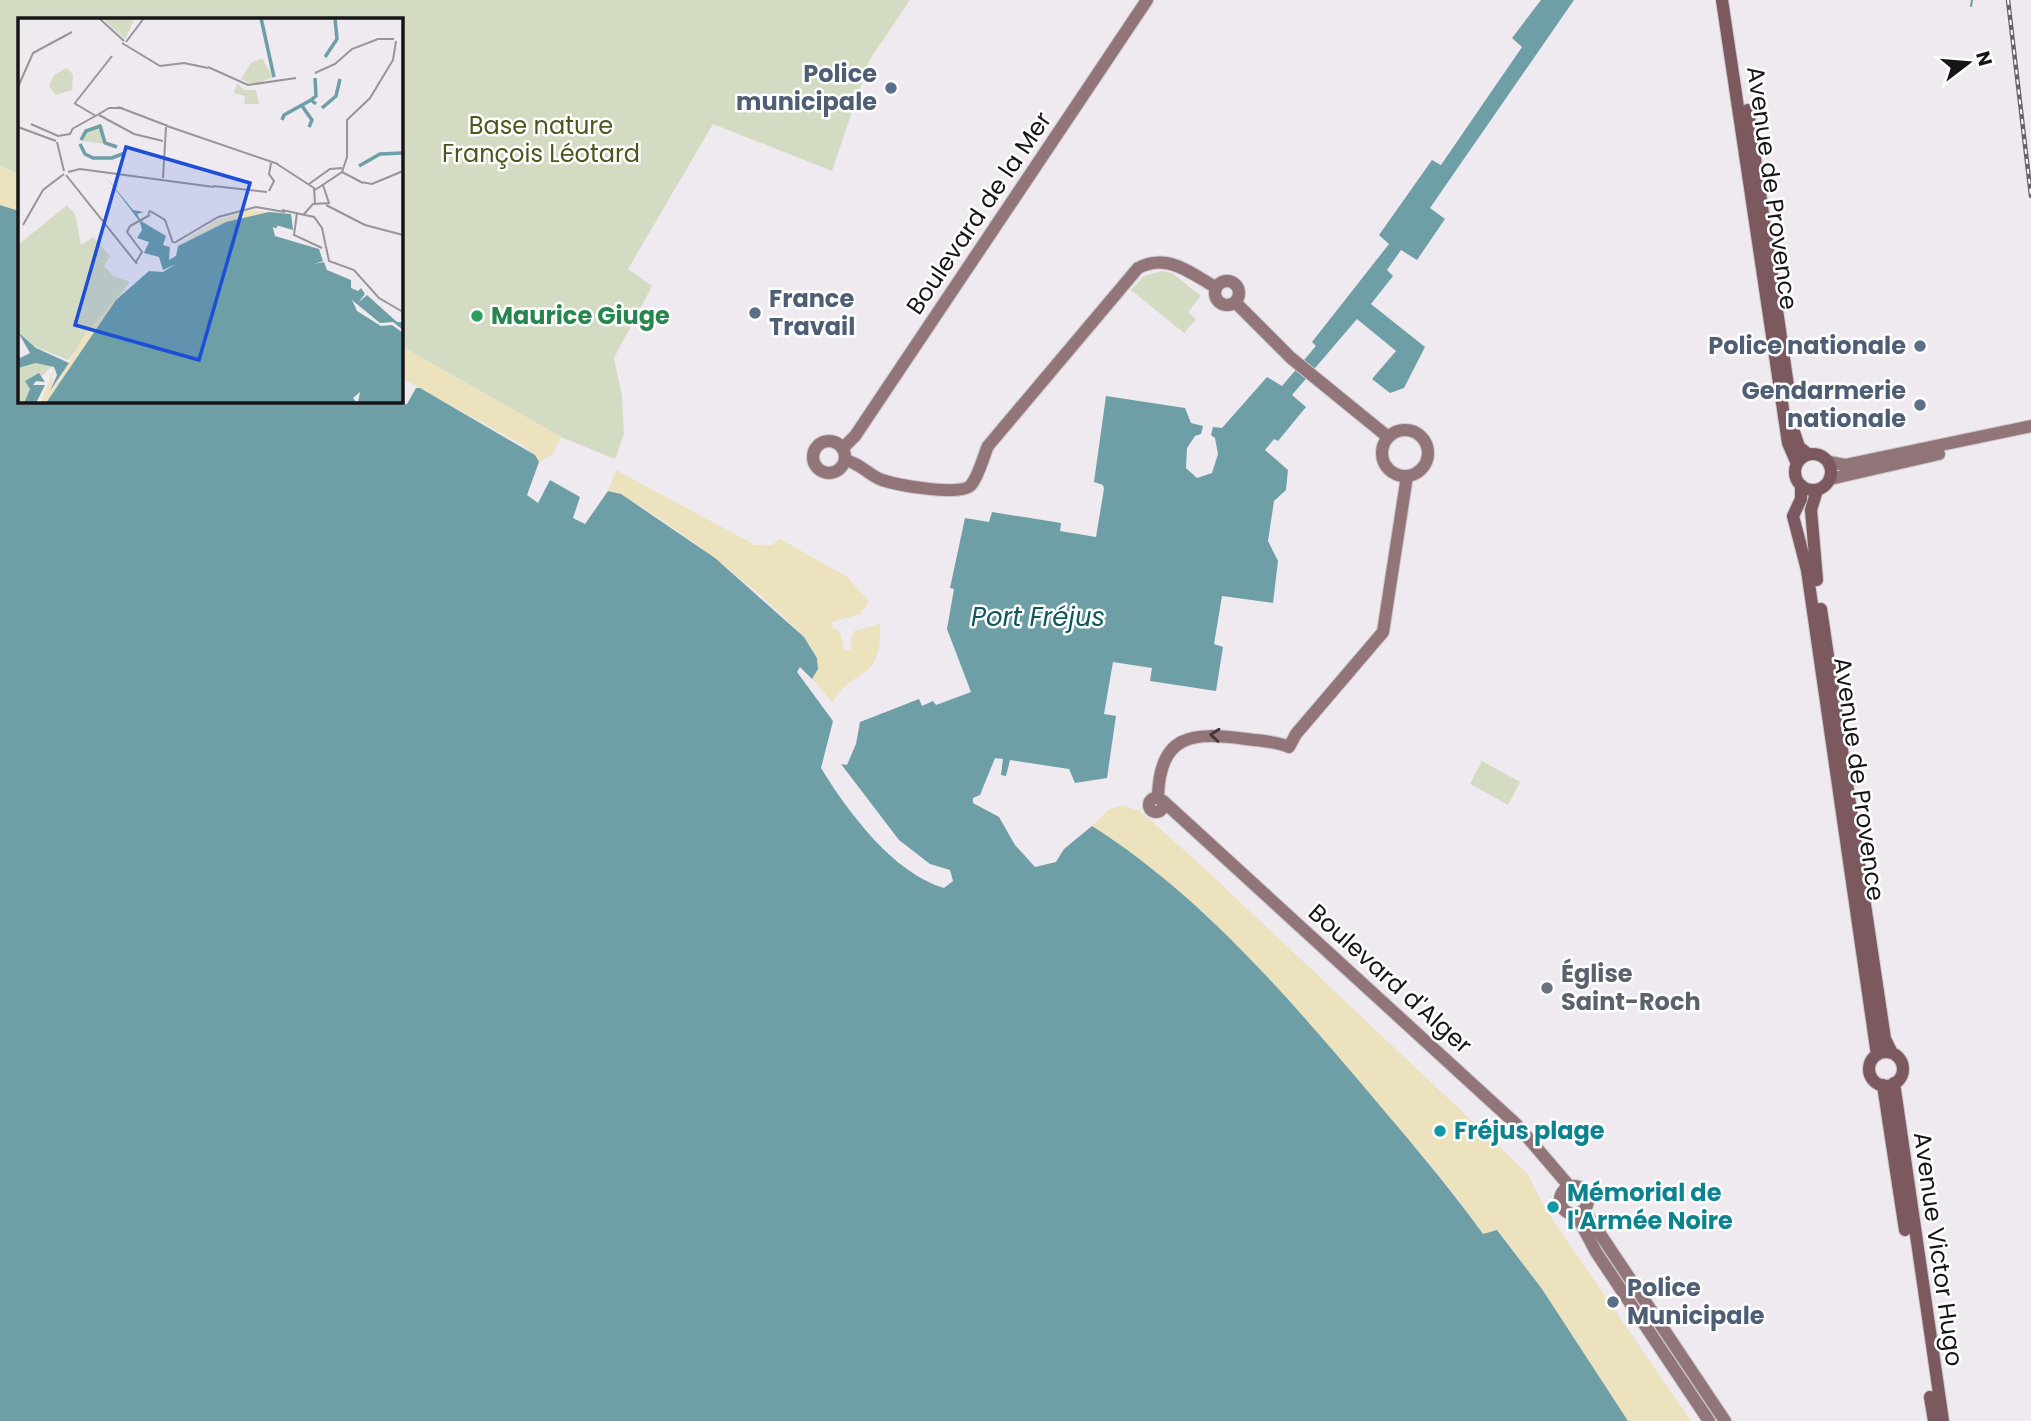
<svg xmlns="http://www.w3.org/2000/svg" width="2031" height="1421" font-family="Poppins,sans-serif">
<rect width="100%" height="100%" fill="#efe9f0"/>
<!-- green -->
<path fill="#d4dbc3" d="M0,0H910L870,59L832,171L713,124L628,269L652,286L614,358L622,396L624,434L615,459L561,437L401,346V19H19V174L0,166Z
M1162,271L1172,273L1201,296L1188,312L1196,319L1184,333L1131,290L1144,276Z
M1482,761L1520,782L1508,805L1470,784Z"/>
<!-- sand -->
<path fill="#ece2bd" d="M0,166L19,174V211L0,205Z
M401,346L561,437L553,454L539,462L535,455L521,444L401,378Z
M616,470L755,545H772L780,539L846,576L869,601L860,614L832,622L833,628L840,632L844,651L852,649L850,641L854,631L880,624C883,686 850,666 833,703L812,679C818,671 820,664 816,655C800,619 647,500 608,491Z
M1122,805L1140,811L1204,868L1527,1173L1546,1210L1691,1421H1628L1542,1289L1498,1230L1484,1235C1446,1181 1402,1132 1360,1082C1280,988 1196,892 1092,826L1108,810Z"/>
<!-- water -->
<path fill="#6e9fa7" d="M1541,0H1574L1430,208L1445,219L1417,260L1401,250L1387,270L1393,276L1371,304L1425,347L1404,388L1390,393L1372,379L1396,351L1357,319L1292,395L1306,407L1278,441L1274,439L1265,450L1288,470L1286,490L1274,501L1268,541L1278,561L1273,603L1222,596L1214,644L1223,647L1216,691L1150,681L1152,668L1113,662L1104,714L1116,716L1107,778L1075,783L1069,769L1010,760L1006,776L1001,775L1003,759L995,758L980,795L973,798V803L999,817L1015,845L1035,867L1056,862L1064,849L1092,826C1196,892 1280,988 1360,1082C1402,1132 1445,1181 1483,1234L1497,1230L1542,1289L1628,1421H0V205L19,211V401H399L402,405L407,404L416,388H420L535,455L539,462L527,495L538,503L550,480L580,497L573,518L585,524L608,491L621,494L715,558L804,637L817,658L818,669L812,679L800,667L797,672L833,721L821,768C848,812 893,873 944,888L953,881L950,870L930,864L899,840L841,764L847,765L856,744L860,722L919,699L922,706L933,701L936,705L971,692L947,629L954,589L950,588L965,518L989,522L992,512L1061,523L1060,531L1096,537L1104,489L1103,485L1094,482L1106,396L1185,408L1191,423L1203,426L1201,434L1195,436L1187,448L1186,468L1197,478L1212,473L1218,454L1215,438L1211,435L1213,427L1222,428L1267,377L1282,386L1316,346L1312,342L1389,244L1379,235L1432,160L1441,165L1522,47L1512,38Z"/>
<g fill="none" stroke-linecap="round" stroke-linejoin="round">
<!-- stream -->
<path stroke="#6e9fa7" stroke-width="2" d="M1971,6L1972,0"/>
<defs>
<path id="secondary" d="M1215 293a12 12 0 1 1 24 0a12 12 0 1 1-24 0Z
M1235,302L1291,358L1388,437
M1382 453a23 23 0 1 1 46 0a23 23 0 1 1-46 0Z
M813 457a16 16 0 1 1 32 0a16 16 0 1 1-32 0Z
M843,448L855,436L1147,0
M845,460C862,464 868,475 882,480C897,485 962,497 971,485C979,476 983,457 988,446L1138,268C1168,253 1189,272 1215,287
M1829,462L1845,465L2031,426
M1830,479L1939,454
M1149 805a7 7 0 1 1 14 0a7 7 0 1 1-14 0Z
M1158,798C1159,733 1193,732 1246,739C1260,741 1276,741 1289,747L1296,734L1383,632L1407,476
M1163,801L1516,1124L1570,1187
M1560 1200a14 14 0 1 1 28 0a14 14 0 1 1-28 0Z
M1584,1210L1725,1421
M1576,1214L1596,1252L1709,1421"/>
<path id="primary" d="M1722,0L1788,443L1797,464
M1748,110L1789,393
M1794,432L1799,447L1808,454
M1795 472a18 18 0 1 1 36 0a18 18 0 1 1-36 0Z
M1801,485V499L1793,516L1807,570L1877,1055
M1817,490L1811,510L1817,580
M1821,609L1885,1039L1892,1053
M1869 1069a17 17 0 1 1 34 0a17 17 0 1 1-34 0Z
M1894,1083L1943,1421
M1883,1085L1905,1230
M1930,1397L1934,1421"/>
</defs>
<!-- secondary casing -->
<use href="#secondary" stroke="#ccc7cd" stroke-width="14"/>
<!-- primary casing -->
<use href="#primary" stroke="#ccc7cd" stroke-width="14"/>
<!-- secondary -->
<use href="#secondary" stroke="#917578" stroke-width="12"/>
<!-- primary -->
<use href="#primary" stroke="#7b595e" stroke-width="12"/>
<defs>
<path id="rail" d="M2008,0L2031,196"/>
</defs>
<!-- rail casing -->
<use href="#rail" stroke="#676368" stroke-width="4.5"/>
<!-- rail -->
<use href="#rail" stroke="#fff" stroke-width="2" stroke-dasharray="5" stroke-linecap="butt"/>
</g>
<!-- one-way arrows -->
<defs><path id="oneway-chevron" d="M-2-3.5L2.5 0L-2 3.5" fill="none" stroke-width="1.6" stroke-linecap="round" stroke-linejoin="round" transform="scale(1.75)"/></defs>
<use stroke="#42373a" href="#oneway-chevron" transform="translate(1215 735) rotate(-175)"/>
<!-- markers -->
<g fill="#5c6f8a" stroke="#fff" stroke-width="2.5">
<circle cx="891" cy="88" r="7"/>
<circle cx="755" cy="313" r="7"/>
<circle cx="1920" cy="346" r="7"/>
<circle cx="1920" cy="405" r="7"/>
<circle cx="1613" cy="1302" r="7"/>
</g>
<circle fill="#2e9e5b" stroke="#fff" stroke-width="2.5" cx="477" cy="316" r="7"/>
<circle fill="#6b7280" stroke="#fff" stroke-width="2.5" cx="1547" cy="988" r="7"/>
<g fill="#0f9aa8" stroke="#fff" stroke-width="2.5">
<circle cx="1440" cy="1131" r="7"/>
<circle cx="1553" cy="1207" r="7"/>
</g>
<g text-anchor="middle" stroke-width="5" stroke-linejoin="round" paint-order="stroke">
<!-- service labels -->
<g font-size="24" font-weight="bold" fill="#4e5e75" stroke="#fff" text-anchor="end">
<text x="877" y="82">Police<tspan x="877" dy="28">municipale</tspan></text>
<text x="769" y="307" text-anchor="start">France<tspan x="769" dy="28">Travail</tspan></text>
<text x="1906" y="354">Police nationale</text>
<text x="1906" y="399">Gendarmerie<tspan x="1906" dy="28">nationale</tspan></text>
<text x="1627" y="1296" text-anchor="start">Police<tspan x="1627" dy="28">Municipale</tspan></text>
</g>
<!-- park labels -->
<g font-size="24" fill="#4b571d" stroke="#fff">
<text x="541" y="134">Base nature<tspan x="541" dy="28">François Léotard</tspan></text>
</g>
<!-- street labels -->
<g font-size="24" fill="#171518" stroke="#fff">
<text transform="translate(1772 188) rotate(82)" y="8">Avenue de Provence</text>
<text transform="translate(979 213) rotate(-56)" y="8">Boulevard de la Mer</text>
<text transform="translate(1859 779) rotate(82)" y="8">Avenue de Provence</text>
<text transform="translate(1390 979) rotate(42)" y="8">Boulevard d'Alger</text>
<text transform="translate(1938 1249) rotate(82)" y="8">Avenue Victor Hugo</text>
</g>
<!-- leisure labels -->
<g font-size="24" font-weight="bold" fill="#27864d" stroke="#fff" text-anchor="start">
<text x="491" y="324">Maurice Giuge</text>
</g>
<!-- worship labels -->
<g font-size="24" font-weight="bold" fill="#5b616d" stroke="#fff" text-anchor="start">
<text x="1561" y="982">Église<tspan x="1561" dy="28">Saint-Roch</tspan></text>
</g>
<!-- culture labels -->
<g font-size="24" font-weight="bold" fill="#0d838f" stroke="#fff" text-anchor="start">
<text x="1454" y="1139">Fréjus plage</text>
<text x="1567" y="1201">Mémorial de<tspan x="1567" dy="28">l'Armée Noire</tspan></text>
</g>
<!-- water labels -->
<g font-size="26" font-style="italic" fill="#0f565f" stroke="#fff">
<text x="1038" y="626">Port Fréjus</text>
</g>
</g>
<!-- overview -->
<g transform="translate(18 18)">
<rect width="385" height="385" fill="#efe9f0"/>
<path d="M84,0H117L107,21ZM244,40L255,59L235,67L223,61L233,45ZM49,50L55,57L54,72L38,77L31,68L36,57ZM219,65L226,72H238L241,86H226L227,78L216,75ZM85,108L88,126L64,123L71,111ZM49,187L57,196L63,227L75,219L92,238L86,248L96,258L112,264L50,342L16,328L0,313V227ZM18,345L34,348L23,359L8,362L12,371L6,385H0V350Z" fill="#d4dbc3"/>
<path d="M232,192L251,194L246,199L202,206L155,230L197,203ZM109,268L28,385H23L36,349L33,375L67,316Z" fill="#ece2bd"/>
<path d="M88,159L115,192L126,194L119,196L123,203L148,218L145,227L152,229L151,242L158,238L160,228L208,204L251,194L273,196L275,212L254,206L257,218L301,231L305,243L296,246L306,244L309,252L333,262V270L340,273L343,270L347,276L340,285L349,277L379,304H385V312L375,304L362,305L334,282L339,293L363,308L374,307L385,315V385H340L342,374L335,380L339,385H28L98,282L131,253L145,254L158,246L145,252L141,239L126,235L131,224L119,220L124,212L122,204ZM0,314L18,330L51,345L32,373L39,357L36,349L18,345L0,350V341L12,335ZM21,355L27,364L18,363L15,367H27L18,385H6L12,371L7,363Z" fill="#6e9fa7"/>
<path fill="none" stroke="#6e9fa7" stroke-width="3.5" d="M243,0L256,59M307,39L319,21L317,0M297,60L298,78L293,82L298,86M284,88L294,102L291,109M304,90L318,78L322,61M264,102L266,97L293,82M63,122L68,113L82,108L87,125L99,129M62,126L67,136L75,140H94L107,135M341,148L362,136L385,135M259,209L247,204L236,230L282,385M180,385L253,204"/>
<path fill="none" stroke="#99949a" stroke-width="2" d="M81,0L106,23M108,24L126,0M104,25L142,48L166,45L190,50M190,49L230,67L278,60M297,55L317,46L334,31L360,21H376M0,69L15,35L54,14M56,85L78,98M57,85L94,38M100,89L150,108M81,96L91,90H105M81,97L116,116L145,123M13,106L40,118L52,116L55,110M149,108L260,146M0,109L38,123M54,111L81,96M39,124L46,153M259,146L296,170L297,185M50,154L62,151L196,169M324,154L345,165M48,157L119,246M145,160L148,109M343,164L354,166L385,153M291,166L312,151L324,150M195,168L249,174M297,172L324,154L329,139V102L352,80L375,42L378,23M251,173L256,163L251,156L253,145M308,187L347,207L385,217M264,192L296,199L304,210L311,243L336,252L361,280L385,294M279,195L276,217L304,230M130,196L132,193L147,202L155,225M286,196L295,186L311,185L305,167M200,199L238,189L267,194M5,207L25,172L46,156M112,208L109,214L124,234L118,244M112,208L132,197M156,225L200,199"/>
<path fill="#1d4ed8" fill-opacity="0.15" stroke="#1d4ed8" stroke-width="3.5" d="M108,129L232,165L181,342L57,307Z"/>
<rect width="385" height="385" fill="none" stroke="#171518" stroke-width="3.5"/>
</g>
<!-- north arrow -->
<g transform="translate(1968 63) rotate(74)" stroke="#ffffff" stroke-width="5" paint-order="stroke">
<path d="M0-5L12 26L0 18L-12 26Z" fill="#171518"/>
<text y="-10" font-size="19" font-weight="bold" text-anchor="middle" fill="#171518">N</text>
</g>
</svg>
